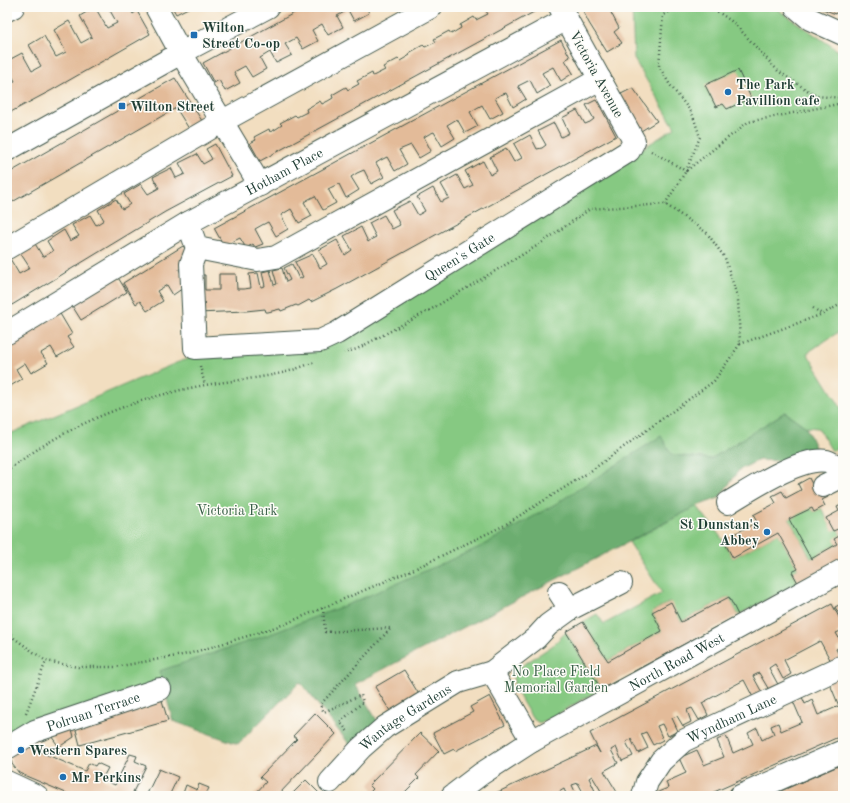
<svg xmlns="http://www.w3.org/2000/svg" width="850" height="803" font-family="'Old Standard TT',serif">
<rect width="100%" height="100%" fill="#fdfcf7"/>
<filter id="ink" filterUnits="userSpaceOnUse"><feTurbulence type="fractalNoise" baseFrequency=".025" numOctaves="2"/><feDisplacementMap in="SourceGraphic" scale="8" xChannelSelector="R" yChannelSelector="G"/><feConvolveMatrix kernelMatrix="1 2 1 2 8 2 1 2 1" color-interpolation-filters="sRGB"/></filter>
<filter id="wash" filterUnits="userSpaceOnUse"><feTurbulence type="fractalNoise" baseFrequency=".012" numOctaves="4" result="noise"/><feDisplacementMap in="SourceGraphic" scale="16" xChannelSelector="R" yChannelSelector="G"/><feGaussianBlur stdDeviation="0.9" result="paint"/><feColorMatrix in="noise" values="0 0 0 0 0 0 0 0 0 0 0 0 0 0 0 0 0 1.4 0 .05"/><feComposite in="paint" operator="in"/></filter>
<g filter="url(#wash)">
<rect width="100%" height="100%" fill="#f2dec0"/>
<!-- green -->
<path fill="#86c982" stroke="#52835b" d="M632,7H774L843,54V329L807,353L843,411V446L832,451L818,428L806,427L785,412L711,459L680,456L595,516L158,692L7,741V435L176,363L204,353L321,345L452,268L675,128L634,59Z
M697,506L723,540L733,558L778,533L798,569L792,572L798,583L738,615L729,597L681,622L670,602L652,612L662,631L608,661L583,622L597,614L604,624L662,593L629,542Z
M812,508L814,512L821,508L833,530L838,529L841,535L837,544L811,559L789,519Z
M566,632L601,689L551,718L539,723L532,718L523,703L515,688L513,677L517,669L552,646Z"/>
<!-- forest -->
<path fill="#6cad70" stroke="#467552" d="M785,412L806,427L815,447L812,459L783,461L759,460L739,470L719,498L697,506L355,684L378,722L350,745L300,682L238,744L173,721L159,671L268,635L354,602L480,547L557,503L661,436L672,455L711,459Z"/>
<g id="blocks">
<!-- building -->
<path fill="#e3bb99" d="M95,7L107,28L117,23L108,7H129L133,14L137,11L150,34L52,90L7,114V85L15,81L7,67V61L22,53L32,71L41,66L29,45L44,36L56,57L66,52L54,30L69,21L81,43L92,37L80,16Z
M172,7H190L176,14Z
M305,7H366L369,13L354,21L348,10L337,16L343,27L328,35L322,24L312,30L318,41L303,49L296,38L285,44L292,55L276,63L270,52L260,58L266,69L252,77L245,66L234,72L240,83L225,91L219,80L214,83L203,63Z
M493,7H543L260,161L250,143L256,140L254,137L269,129L270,132L276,129L282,125L280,123L295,115L297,117L307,112L306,109L320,101L322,104L328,101L333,98L332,95L346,87L348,90L359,84L357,81L372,73L373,76L385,70L383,67L398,59L400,61L410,55L409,53L423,45L425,47L436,42L434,39L449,31L451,34L461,28L460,25L474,17L476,20L488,14L486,11Z
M584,7H608L619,28L614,32L622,43L607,52L589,23L583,11L586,10Z
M817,7H838L836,14Z
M561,40L570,57L565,60L573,73L561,81L553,67L542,73L550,86L537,94L530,80L518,86L526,99L513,107L506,93L500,95L495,98L503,112L490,119L482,105L470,112L478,126L465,133L457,119L447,125L455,138L442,146L434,132L429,134L424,137L431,151L419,158L411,145L399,150L407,164L395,171L387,157L381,160L376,163L384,177L371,184L364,170L357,173L351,177L359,190L346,198L339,184L334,186L328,189L336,203L323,210L315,196L309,199L304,202L312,216L299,223L291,209L281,215L288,229L276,236L268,222L262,225L255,229L263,244L255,247L253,244L246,248L240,238L224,246L214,228Z
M738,70L751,98L727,109L723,104L716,107L705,85Z
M175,78L204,124L191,132L176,108L7,205V174Z
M633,88L657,121L641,131L619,95Z
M596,100L600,106L616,136L337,289L311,302L309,300L298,306L296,305L281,311L280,309L268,312H266L265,309L246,311L197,313L196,275H205V290H219V274H236L237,289H244L251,288L249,274L258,273L261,287L265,286L262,272L270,270L274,285L277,284L273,270L282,268L286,282L290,280L284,268L292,264L299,279L303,277L295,262L313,254L320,268L327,264L319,250L337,240L345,255L352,250L344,236L361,227L368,242L372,239L376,237L369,223L384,215L392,229L400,225L392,210L410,201L418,215L425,211L417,197L433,188L441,202L449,198L441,184L457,175L465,189L473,185L465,171L483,161L490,175L497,171L490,157L506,148L514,162L522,158L514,144L530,135L537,149L542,148L546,145L538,131L554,123L561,137L569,133L562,118L577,110L585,124L590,122L594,119L586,105Z
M215,144L232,176L165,212L7,308V258L9,257L19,274L30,268L19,251L34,242L43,257L53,251L47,241L64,230L70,241L79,236L72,225L90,215L96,225L104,220L98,210L116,199L122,209L126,207L130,204L124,194L141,184L148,194L159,188L153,177L171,168L176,178L185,174L179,163L197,154L203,164L212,159L206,149Z
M183,246L189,253L188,262L179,269L186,286L173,295L167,285L157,291L163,301L147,311L140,301L136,304L123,283Z
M117,276L127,292L81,320L71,304Z
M59,312L72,334L67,337L74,347L57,357L51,347L41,353L48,363L31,373L25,363L16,369L22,379L7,388V344Z
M809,478L816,492L823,488L828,497L822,500L825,506L814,512L812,508L789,519L811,559L837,544L834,539L841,535L838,529L833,531L826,518L839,511L837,507L843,504V559L798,583L792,572L798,569L778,533L733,558L723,540L757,522L753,515L776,503L772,496L782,491L786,498L801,490L798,484Z
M729,597L738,615L601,689L566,632L583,622L608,661L662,631L652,612L671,602L681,622Z
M843,603V621L835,607Z
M832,604L843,625V630L836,633L843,645L836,649L842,661L833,665L820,641L784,660L791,674L783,679L775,664L769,668L781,690L772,695L759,673L753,676L765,698L756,703L744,680L702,703L708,715L699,720L692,708L687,710L691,722L683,726L677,716L672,718L678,731L668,736L662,724L657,726L663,740L653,745L646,732L641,734L648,748L638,753L631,739L626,742L633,756L622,761L616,747L611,750L618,763L604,771L617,792L610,796H604L592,776L589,778L595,791L585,796L578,783L572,785L577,796H567L564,789L559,792L561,796H492L496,793L596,746L600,753L590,733Z
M404,670L420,696L392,714L375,687Z
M843,675V735L705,796H648L668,788L666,782L686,773L679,758L697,750L704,765L724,757L717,740L726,736L733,753L753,744L748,733L757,728L762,740L774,734L771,726L778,723L781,731L802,722L793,701L802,697L805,704L812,700L818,715L839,706L829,682Z
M490,696L505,725L455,751L454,749L444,754L433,733L473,712L470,707Z
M161,697L168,721L80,745L74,722Z
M315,713L336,734L279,794L281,796H255L254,795L266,782L260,777L297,739L293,736Z
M71,725L74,737L59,747L49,733Z
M420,733L439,751L416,775L419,778L401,796H366L373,789L369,785Z
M36,737L31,748L85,771L89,763L95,766L97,763L108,768L102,779L115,785L130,754L137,756L135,761L146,766L133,792L141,796H73L19,773L12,764L10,755Z
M843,764V792L834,796H769Z
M159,769L178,777L169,796H146Z
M306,780L320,794L321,796H290Z
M199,784L209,788L205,796H182L186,785L197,790Z"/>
</g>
</g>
<g filter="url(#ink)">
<use href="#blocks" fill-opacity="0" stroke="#3f5549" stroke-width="1"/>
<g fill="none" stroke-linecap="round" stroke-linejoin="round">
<defs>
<g id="minor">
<path d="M156,7L181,53L260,185"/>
<path d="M796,7L810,19L843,34"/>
<path d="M7,10L13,7"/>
<path d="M7,150L181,53L268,7"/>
<path id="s1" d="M188,223L197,248L191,264L195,348L320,341L337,333L629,151L634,141L560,7"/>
<path d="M7,248L221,122L431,7"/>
<path d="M197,248L258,260L276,257L600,79"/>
<path id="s2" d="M7,333L188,223L567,19"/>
<path d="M823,486L843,476"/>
<path d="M728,503C751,489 801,456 827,461C832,462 839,469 843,472"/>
<path d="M559,592L570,609"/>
<path d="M492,672L532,741"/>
<path id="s3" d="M7,748L35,731L160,689"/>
<path d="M7,782L37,796"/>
<path id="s4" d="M330,782L361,748L385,727L458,682L492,672L536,638L548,625L570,609L621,583"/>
<path id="s5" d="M452,796L481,774L532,741L843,570"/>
<path id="s6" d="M643,796L647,782L661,761L683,741L843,666"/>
<path d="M740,796L843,751"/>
</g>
</defs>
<!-- minor casing -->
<use href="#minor" stroke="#3f5549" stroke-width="24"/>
<!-- path -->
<path stroke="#3f5549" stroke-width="2.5" stroke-dasharray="1 3" stroke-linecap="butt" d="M711,7L734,23L778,71L816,96L843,98
M651,151L686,171L700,137L692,113L670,85L659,66L663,15L677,7
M665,204L686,171L748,122L843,103
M813,308L822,314
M740,344L823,314L843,303
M200,366L205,385
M7,471C64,426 134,398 205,385C229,381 254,379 277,374C290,372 303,366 315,362
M323,608L325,632L391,628L320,705L324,712L361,695L363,702L340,722L349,733
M7,628L14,638L46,661L78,667H115L188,654L251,635L285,624L412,570L503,526L588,473L714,381L740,344L738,299L725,258L707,233L665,204L590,209L540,244L430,310L357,349L344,353
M26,713L46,661"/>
<!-- minor -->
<use href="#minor" stroke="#fff" stroke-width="22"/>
</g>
</g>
<!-- markers -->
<g fill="#1f6fb2" stroke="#fdfcf7" stroke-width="1.5">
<rect x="190" y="31" width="8" height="8" rx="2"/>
<circle cx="728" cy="92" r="4"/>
<rect x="118" y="102" width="8" height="8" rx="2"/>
<circle cx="767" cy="532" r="4"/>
<circle cx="21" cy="750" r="4"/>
<circle cx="63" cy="777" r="4"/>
</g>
<g text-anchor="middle" stroke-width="3" stroke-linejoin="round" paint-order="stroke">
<!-- poi labels -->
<g font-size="14" font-weight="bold" fill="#1f3d34" stroke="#fdfcf7" text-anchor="start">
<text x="202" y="32">Wilton<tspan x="202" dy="16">Street Co-op</tspan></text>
<text x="736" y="89">The Park<tspan x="736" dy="16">Pavillion cafe</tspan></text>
<text x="130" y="111">Wilton Street</text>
<text x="759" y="529" text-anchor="end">St Dunstan's<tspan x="759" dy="16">Abbey</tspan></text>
<text x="29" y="755">Western Spares</text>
<text x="71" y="782">Mr Perkins</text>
</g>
<!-- street labels -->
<g font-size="14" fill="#1f3d34" stroke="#fdfcf7">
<text transform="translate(597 74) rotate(61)" y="5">Victoria Avenue</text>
<text dy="5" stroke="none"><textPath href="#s2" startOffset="321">Hotham Place</textPath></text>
<text dy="5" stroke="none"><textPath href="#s1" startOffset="416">Queen's Gate</textPath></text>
<text dy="5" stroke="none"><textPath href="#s5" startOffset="262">North Road West</textPath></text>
<text dy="5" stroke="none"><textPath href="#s3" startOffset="94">Polruan Terrace</textPath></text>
<text dy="5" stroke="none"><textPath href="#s6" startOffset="123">Wyndham Lane</textPath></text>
<text dy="5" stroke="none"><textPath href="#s4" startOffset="100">Wantage Gardens</textPath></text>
</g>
<!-- park labels -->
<g font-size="14" fill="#396048" stroke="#fdfcf7">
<text x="237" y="515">Victoria Park</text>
<text x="556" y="676">No Place Field<tspan x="556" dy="16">Memorial Garden</tspan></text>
</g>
</g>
<!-- margin -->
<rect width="850" height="803" fill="none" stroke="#fdfcf7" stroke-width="24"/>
</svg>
